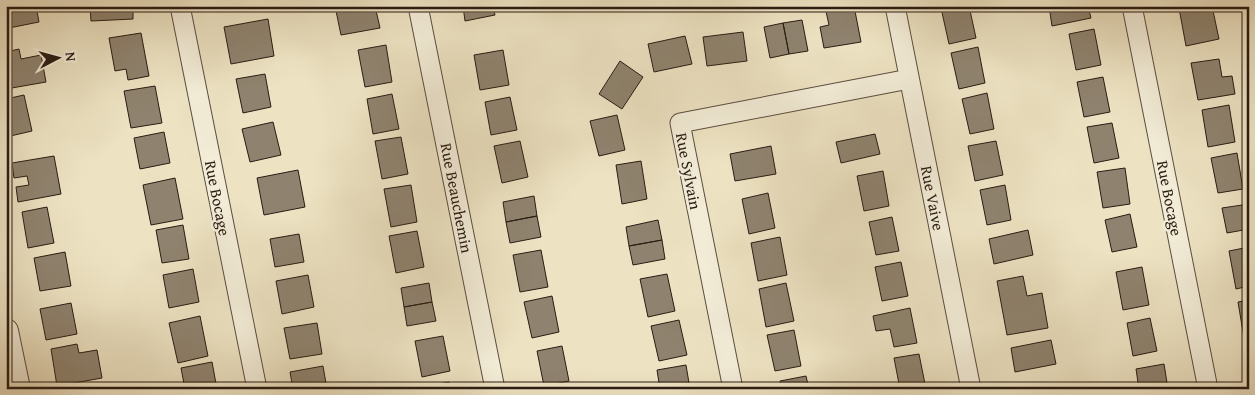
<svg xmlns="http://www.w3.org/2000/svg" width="1255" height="395" font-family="'Gentium Book Plus',serif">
<rect width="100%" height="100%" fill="#ede3c3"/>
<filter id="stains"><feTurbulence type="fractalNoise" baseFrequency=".004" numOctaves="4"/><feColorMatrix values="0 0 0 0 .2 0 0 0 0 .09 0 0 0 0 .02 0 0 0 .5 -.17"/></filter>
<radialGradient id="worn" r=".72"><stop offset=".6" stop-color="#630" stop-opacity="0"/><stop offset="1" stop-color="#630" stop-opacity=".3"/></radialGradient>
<!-- building -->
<path fill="#8f836f" stroke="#2a1b13" d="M6,6H36L39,22L9,28L6,13Z
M90,6H133V19L91,21Z
M335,6H375L380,28L341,35Z
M463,6H493L495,15L465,21Z
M830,6H854L861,42L824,48L820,27L829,25L825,7Z
M950,6H969L976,38L949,44L941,8Z
M1049,6H1088L1091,18L1052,26Z
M1186,6H1212L1219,39L1186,46L1179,8Z
M268,19L274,56L231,64L224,27Z
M802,20L808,51L789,54L783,23Z
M783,23L789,54L770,58L764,27Z
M1094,29L1101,65L1076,70L1069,34Z
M743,32L747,61L707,66L703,37Z
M141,33L149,76L128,80L126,69L115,71L109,38Z
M685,36L692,64L654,72L648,44Z
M386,45L392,82L365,87L358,50Z
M978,47L985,83L959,89L951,53Z
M19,49L21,59L41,55L46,82L6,89V52Z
M503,50L509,85L480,90L474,55Z
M1219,59L1222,77L1232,76L1235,94L1198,100L1191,63Z
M620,61L643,77L622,109L599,94Z
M265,74L271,107L243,113L236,79Z
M1103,77L1110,112L1084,117L1077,82Z
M155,86L162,123L131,128L124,91Z
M987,93L994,129L970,134L962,99Z
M392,94L399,129L373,134L367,99Z
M24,95L32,131L6,137V99Z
M510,97L517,130L491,135L485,102Z
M1229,105L1235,142L1208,147L1202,110Z
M617,115L625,150L599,156L590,121Z
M273,122L281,155L250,162L242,129Z
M1112,123L1119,158L1094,163L1087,127Z
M164,132L170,163L140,169L134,138Z
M875,134L880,154L841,163L836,142Z
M401,137L408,174L382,179L375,141Z
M520,141L528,177L502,183L494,146Z
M996,141L1003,175L975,181L968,146Z
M771,146L776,174L735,181L730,154Z
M1237,153L1243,189L1218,193L1211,158Z
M54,156L61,194L18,202L16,187L29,185L27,176L14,178L12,163Z
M641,161L647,199L622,204L616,165Z
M1125,168L1130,204L1103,208L1097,172Z
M298,170L305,207L264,215L257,178Z
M883,171L889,206L864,211L857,176Z
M175,178L183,219L151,225L143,185Z
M411,185L417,222L391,227L384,189Z
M1005,185L1011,220L987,225L980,190Z
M768,193L775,228L749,234L742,199Z
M534,196L537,216L506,222L503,202Z
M1249,204V229L1227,233L1222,208Z
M47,207L54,243L28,248L22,212Z
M1130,214L1137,247L1112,252L1105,220Z
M537,216L541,237L510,243L506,222Z
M892,217L899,251L876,255L869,222Z
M658,220L662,240L629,246L626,227Z
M183,225L189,259L162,263L156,230Z
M1028,230L1033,255L994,264L989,239Z
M417,231L424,267L396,273L389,236Z
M299,234L304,262L275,267L270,239Z
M780,237L787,275L758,281L751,243Z
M662,240L665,259L633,265L629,246Z
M1249,247V286L1236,289L1229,251Z
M541,250L548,287L520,292L513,255Z
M65,252L71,286L40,291L34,258Z
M901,262L908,296L882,301L875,267Z
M1142,267L1149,305L1123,310L1116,272Z
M193,269L199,302L169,308L163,275Z
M667,274L675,311L648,317L640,279Z
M308,275L314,307L282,314L276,281Z
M1023,276L1027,296L1042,293L1048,328L1007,335L997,281Z
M429,283L432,302L404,307L401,288Z
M786,283L794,321L766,327L759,289Z
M552,296L559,332L532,338L524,302Z
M1249,300V337L1244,338L1238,302Z
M432,302L436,321L407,326L404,307Z
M71,303L77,334L46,340L40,309Z
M910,308L917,343L894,347L890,329L876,331L873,316Z
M200,316L208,356L178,363L169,323Z
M1150,318L1157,351L1133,356L1127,323Z
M679,320L687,355L659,361L651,326Z
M317,323L322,354L290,359L284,328Z
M794,330L801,366L775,371L767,335Z
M443,336L450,371L422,377L415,341Z
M1051,340L1056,364L1015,372L1011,348Z
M77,344L79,353L97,350L102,378L57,386L51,349Z
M562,346L569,381L544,386L537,351Z
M919,354L926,389H900L894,358Z
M212,362L217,389H185L181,368Z
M1164,364L1168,389H1139L1136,369Z
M686,365L690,389H660L657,370Z
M323,366L327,389H293L290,372Z
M806,376L809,389H781L780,381Z
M449,382L450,389H423L422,387Z"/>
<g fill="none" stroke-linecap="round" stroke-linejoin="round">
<defs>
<path id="minor" d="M180,6L257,389
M418,6L495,389
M895,6L971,389
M1132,6L1208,389
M733,389L680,123L909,79"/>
<path id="tertiary" d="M6,331L18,389"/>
</defs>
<!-- minor casing -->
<use href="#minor" stroke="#5b4d3f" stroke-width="21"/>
<!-- tertiary casing -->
<use href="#tertiary" stroke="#5b4d3f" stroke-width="26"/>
<!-- minor -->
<use href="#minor" stroke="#f3edd8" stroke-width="19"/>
<!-- tertiary -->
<use href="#tertiary" stroke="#f3edd8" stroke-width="24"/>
</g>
<g text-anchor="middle" stroke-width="5" stroke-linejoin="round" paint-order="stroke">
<!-- street labels -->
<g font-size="16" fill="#2a1b13" stroke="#f3edd8">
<text transform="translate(689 171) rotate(79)" y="6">Rue Sylvain</text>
<text transform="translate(218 198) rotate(79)" y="6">Rue Bocage</text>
<text transform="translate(457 198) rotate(79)" y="6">Rue Beauchemin</text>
<text transform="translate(933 198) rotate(79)" y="6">Rue Vaive</text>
<text transform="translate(1170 198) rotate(79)" y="6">Rue Bocage</text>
</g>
</g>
<!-- margin -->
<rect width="1255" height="395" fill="none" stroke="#ede3c3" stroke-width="25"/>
<rect x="8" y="8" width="1240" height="380" fill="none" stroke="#2a1b13" stroke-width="2.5"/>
<rect x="12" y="12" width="1230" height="370" fill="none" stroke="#2a1b13"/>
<!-- north arrow -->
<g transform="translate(58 58) rotate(84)" stroke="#f3edd8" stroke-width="4" paint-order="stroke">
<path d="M0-4L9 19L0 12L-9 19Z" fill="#2a1b13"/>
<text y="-8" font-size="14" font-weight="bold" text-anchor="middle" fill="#2a1b13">N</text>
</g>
<rect width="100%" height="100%" filter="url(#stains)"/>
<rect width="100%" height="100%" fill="url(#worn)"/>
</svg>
